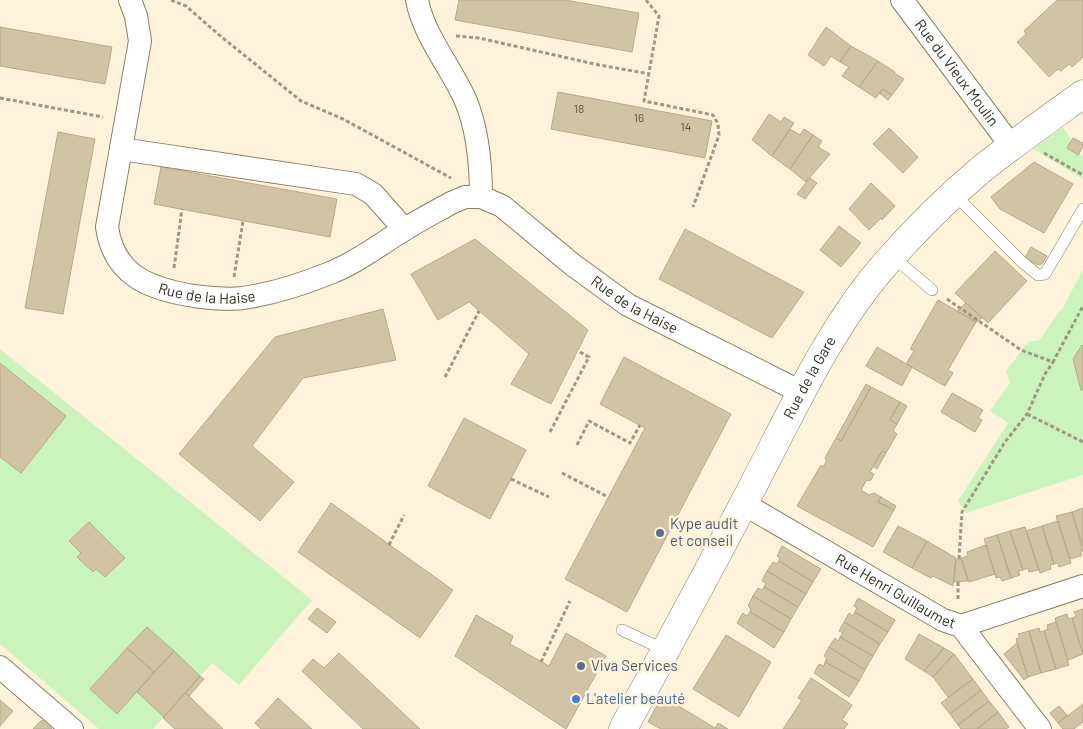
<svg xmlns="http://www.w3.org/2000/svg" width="1083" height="729" font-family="Barlow,sans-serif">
<rect width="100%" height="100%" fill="#fef3da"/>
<!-- green -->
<path fill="#cbf4bd" d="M1063,127L1083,157V179L1033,149Z
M1083,270V475L966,513L958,501L1008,423L990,411L1010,383L1006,371L1028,342L1040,340L1059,311H1061Z
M0,349L312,600L239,685L212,663L153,729H99L0,644Z"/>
<!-- building -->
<path fill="#d1c4a5" stroke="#b6a98b" d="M459,0H565L639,13L632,52L455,20Z
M1057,0H1083V57L1072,67L1069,64L1061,71L1058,69L1049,77L1017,42L1026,34L1024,31Z
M0,27L112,47L105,84L0,66Z
M826,27L851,46L840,62L831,56L824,66L808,55Z
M851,46L878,61L859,87L842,76L849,67L840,62Z
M878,61L895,72L894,73L904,79L892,95L883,89L876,98L859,87Z
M883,89L892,95L888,100L879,93Z
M558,92L712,121L705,158L551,129Z
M769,114L781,122L784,117L794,123L772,156L752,140Z
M889,128L918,157L903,173L873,144Z
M790,129L800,135L804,129L813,135L790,169L772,156Z
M58,132L95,139L63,314L25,308Z
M813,135L822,141L818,147L830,154L806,182L790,169Z
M1073,138L1083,143V147L1078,155L1067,148Z
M1034,162L1073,184L1044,233L1000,209L991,197Z
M161,167L337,199L330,237L154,204Z
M810,178L817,183L805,199L797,194Z
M871,183L895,206L882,220L881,218L869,230L849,209Z
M839,226L861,243L841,267L820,250Z
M685,229L804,292L772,338L659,279Z
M475,239L588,330L551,404L511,384L529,354L469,302L438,320L411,274Z
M1031,247L1047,256L1042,264L1038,265L1025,258Z
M995,251L1027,281L988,323L955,293Z
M938,300L976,322L948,370L953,373L945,386L906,364L914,351L910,349Z
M966,303L982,318L976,322L957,311Z
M383,309L396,360L303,378L252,446L294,482L260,521L179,454L275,337Z
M1082,345L1083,346V390H1081L1073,359Z
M877,347L912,367L902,386L866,366Z
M624,357L731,414L627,612L565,579L645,428L600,404Z
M0,363L66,416L21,473L0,457Z
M866,384L871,387L841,441L836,438Z
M871,387L900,402L890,420L897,424L893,431L897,434L886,453L882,451L870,472L874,474L871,480L866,481L861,490L869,495L874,493L881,497L878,502L894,510L873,547L797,506L821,465L823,467L827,460L825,458L836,438L841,441Z
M952,393L983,410L978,418L982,420L975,432L941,412Z
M900,402L907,406L897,424L890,420Z
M464,418L526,450L490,519L428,486Z
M882,451L886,453L877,469L873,466Z
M881,497L896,506L894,510L878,502Z
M331,503L453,590L420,638L298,552Z
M1083,508V547L1072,512Z
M1072,512L1083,551H1081V556L1070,559L1056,516Z
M1058,521L1071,563L1059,567L1058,563L1054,564L1042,526Z
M89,522L125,558L105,577L96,569L93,572L77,557L81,553L69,541Z
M898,526L927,541L912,568L883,552Z
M1042,526L1054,564L1050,565L1051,569L1040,573L1026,531Z
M1025,527L1039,570L1029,572L1028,568L1023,570L1010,531Z
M1010,531L1023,570L1018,571L1020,575L1011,578L997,535Z
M997,535L1011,578L1002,581L1000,577L996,578L984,539Z
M927,541L956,558L953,586L933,576L931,578L912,568Z
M986,545L995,574L969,582L961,558L968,556L967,552Z
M782,546L821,569L813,582L779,561L780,558L777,556Z
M961,558L968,581L954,582L956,560Z
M779,561L813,582L806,594L767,571L773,562L777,564Z
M767,571L806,594L798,607L764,587L766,583L762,581Z
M764,587L798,607L791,619L753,596L758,588L762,590Z
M753,596L791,619L784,632L750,612L751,609L748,606Z
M858,598L895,620L888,632L855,612L857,608L854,606Z
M317,608L336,622L327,633L308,619Z
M1083,609V654L1072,618L1076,616L1074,612Z
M750,612L784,632L774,648L737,623L743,613L747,616Z
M855,612L888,632L880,644L844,622L849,613L853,616Z
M1067,614L1068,619L1072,618L1083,654L1068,660L1055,618Z
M476,615L513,636L510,644L549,666L566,633L606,656L566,729L455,656Z
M844,622L880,644L873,656L840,637L843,633L839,631Z
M1056,622L1069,665L1056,669L1044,631L1048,629L1047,625Z
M147,627L174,651L154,672L127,648Z
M1039,628L1040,632L1044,631L1056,669L1041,673L1029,631Z
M1029,631L1041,673L1028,677L1016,639L1020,638L1018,634Z
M919,634L944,648L924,671L905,659Z
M726,635L771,662L739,717L693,689Z
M840,637L873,656L865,670L829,647L835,638L838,641Z
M1017,643L1028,677L1024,680L1004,654Z
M829,647L865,670L859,681L825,662L827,658L824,656Z
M127,648L154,672L117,714L90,689Z
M944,648L954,654L933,677L924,671Z
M174,651L200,676L164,717L137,692Z
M339,653L420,729H363L302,671L313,659L324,668Z
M954,654L973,679L948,697L933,677Z
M825,662L859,681L849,697L814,673L819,664L824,666Z
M200,676L204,679L189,696L185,693Z
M811,678L852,705L842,720L848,724L844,729H783L802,700L798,698Z
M973,679L981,690L950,714L941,703Z
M981,690L989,701L958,725L950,714Z
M185,693L189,696L223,729H175L163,718Z
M662,696L715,728L718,723L728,729H661L648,722Z
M278,698L312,729H261L255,723Z
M0,700L13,711L0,726Z
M989,701L998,712L977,729H961L958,725Z
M1083,704V722L1074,729H1063L1058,723Z
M1059,706L1067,715L1058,723L1050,713Z
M998,712L1009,727L1006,729H977Z
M42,720L52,729H33Z"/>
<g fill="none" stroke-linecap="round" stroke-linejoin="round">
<defs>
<path id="lane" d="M954,194L1022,262L1038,275L1045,274L1083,209
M892,256L932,290
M622,630L665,650"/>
<g id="street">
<path id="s1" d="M130,0L136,16L140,41L107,227C114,276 150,289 194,296C210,298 226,300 243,298C271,294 303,284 330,273C356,263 379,245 402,231C418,221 435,212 451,203L465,197H481L502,206L573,265L628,305L801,392"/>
<path d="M417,0C424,36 450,66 465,99C478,129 481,165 481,197"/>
<path id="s2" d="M902,0L1012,147"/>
<path d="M121,149L356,184L373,194L404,229"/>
<path id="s3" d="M744,504L943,620L961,626L1040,729"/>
<path d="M961,626L1083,586"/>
<path d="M0,667L72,729"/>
</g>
<g id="secondary">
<path id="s4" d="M623,729C667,647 712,565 755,482C792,411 829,330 881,269C912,233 947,198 983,168C1016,142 1050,118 1083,94"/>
</g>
</defs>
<!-- lane casing -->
<use href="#lane" stroke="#8a7e61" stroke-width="12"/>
<!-- street casing -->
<use href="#street" stroke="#8a7e61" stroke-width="24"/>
<!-- secondary casing -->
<use href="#secondary" stroke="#8a7e61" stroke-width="29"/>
<!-- path -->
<path stroke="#9f9784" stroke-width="3" stroke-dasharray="4 2.5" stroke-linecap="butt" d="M171,0L186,6L218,34L301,101L343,119L451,178
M646,0L659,16L644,101L713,115L718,124L719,135L693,207
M456,36L479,38L599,65L650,74
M0,98L103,117
M1044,153L1083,175
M174,268L182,209
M234,277L243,221
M947,299L1021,350L1053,362L1083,306
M445,377L479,311
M1027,414L1083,442
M550,432L589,357L578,351
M577,445L589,421L630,443L640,425
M562,473L608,497
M511,479L549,497
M389,545L404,515
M959,559L962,512L1005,442L1027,414L1045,374L1053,362
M958,582V600
M541,662L570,601"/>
<!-- lane -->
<use href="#lane" stroke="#fff" stroke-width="11"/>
<!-- street -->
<use href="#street" stroke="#fff" stroke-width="22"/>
<!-- secondary -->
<use href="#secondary" stroke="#fff" stroke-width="28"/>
</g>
<!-- markers -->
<g fill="#5c6f8a" stroke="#fef3da" stroke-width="2">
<circle cx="660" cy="533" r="5"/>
<circle cx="581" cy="666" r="5"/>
</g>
<circle fill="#3f7fe0" stroke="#fef3da" stroke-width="2" cx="576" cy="699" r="5"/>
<g text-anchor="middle" stroke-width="5" stroke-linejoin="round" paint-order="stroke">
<!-- number labels -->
<g font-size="12" fill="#5a5342">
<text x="579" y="113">18</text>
<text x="639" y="122">16</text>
<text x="686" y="131">14</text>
</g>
<!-- street labels -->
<g font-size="15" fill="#322d21" stroke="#fef3da">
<text dy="5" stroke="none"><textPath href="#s2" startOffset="91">Rue du Vieux Moulin</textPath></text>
<text dy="5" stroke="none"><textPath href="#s1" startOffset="365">Rue de la Haise</textPath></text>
<text dy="5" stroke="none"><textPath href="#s1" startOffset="852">Rue de la Haise</textPath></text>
<text dy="5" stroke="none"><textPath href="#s4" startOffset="398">Rue de la Gare</textPath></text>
<text dy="5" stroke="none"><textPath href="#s3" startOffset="175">Rue Henri Guillaumet</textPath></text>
</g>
<!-- service labels -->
<g font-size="15" fill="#4e5e75" stroke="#fef3da" text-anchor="start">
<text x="670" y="529">Kype audit<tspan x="670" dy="17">et conseil</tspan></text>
<text x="591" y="671">Viva Services</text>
</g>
<!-- shop labels -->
<g font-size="15" fill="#366cbe" stroke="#fef3da" text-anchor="start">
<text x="586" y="704">L'atelier beauté</text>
</g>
</g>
</svg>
